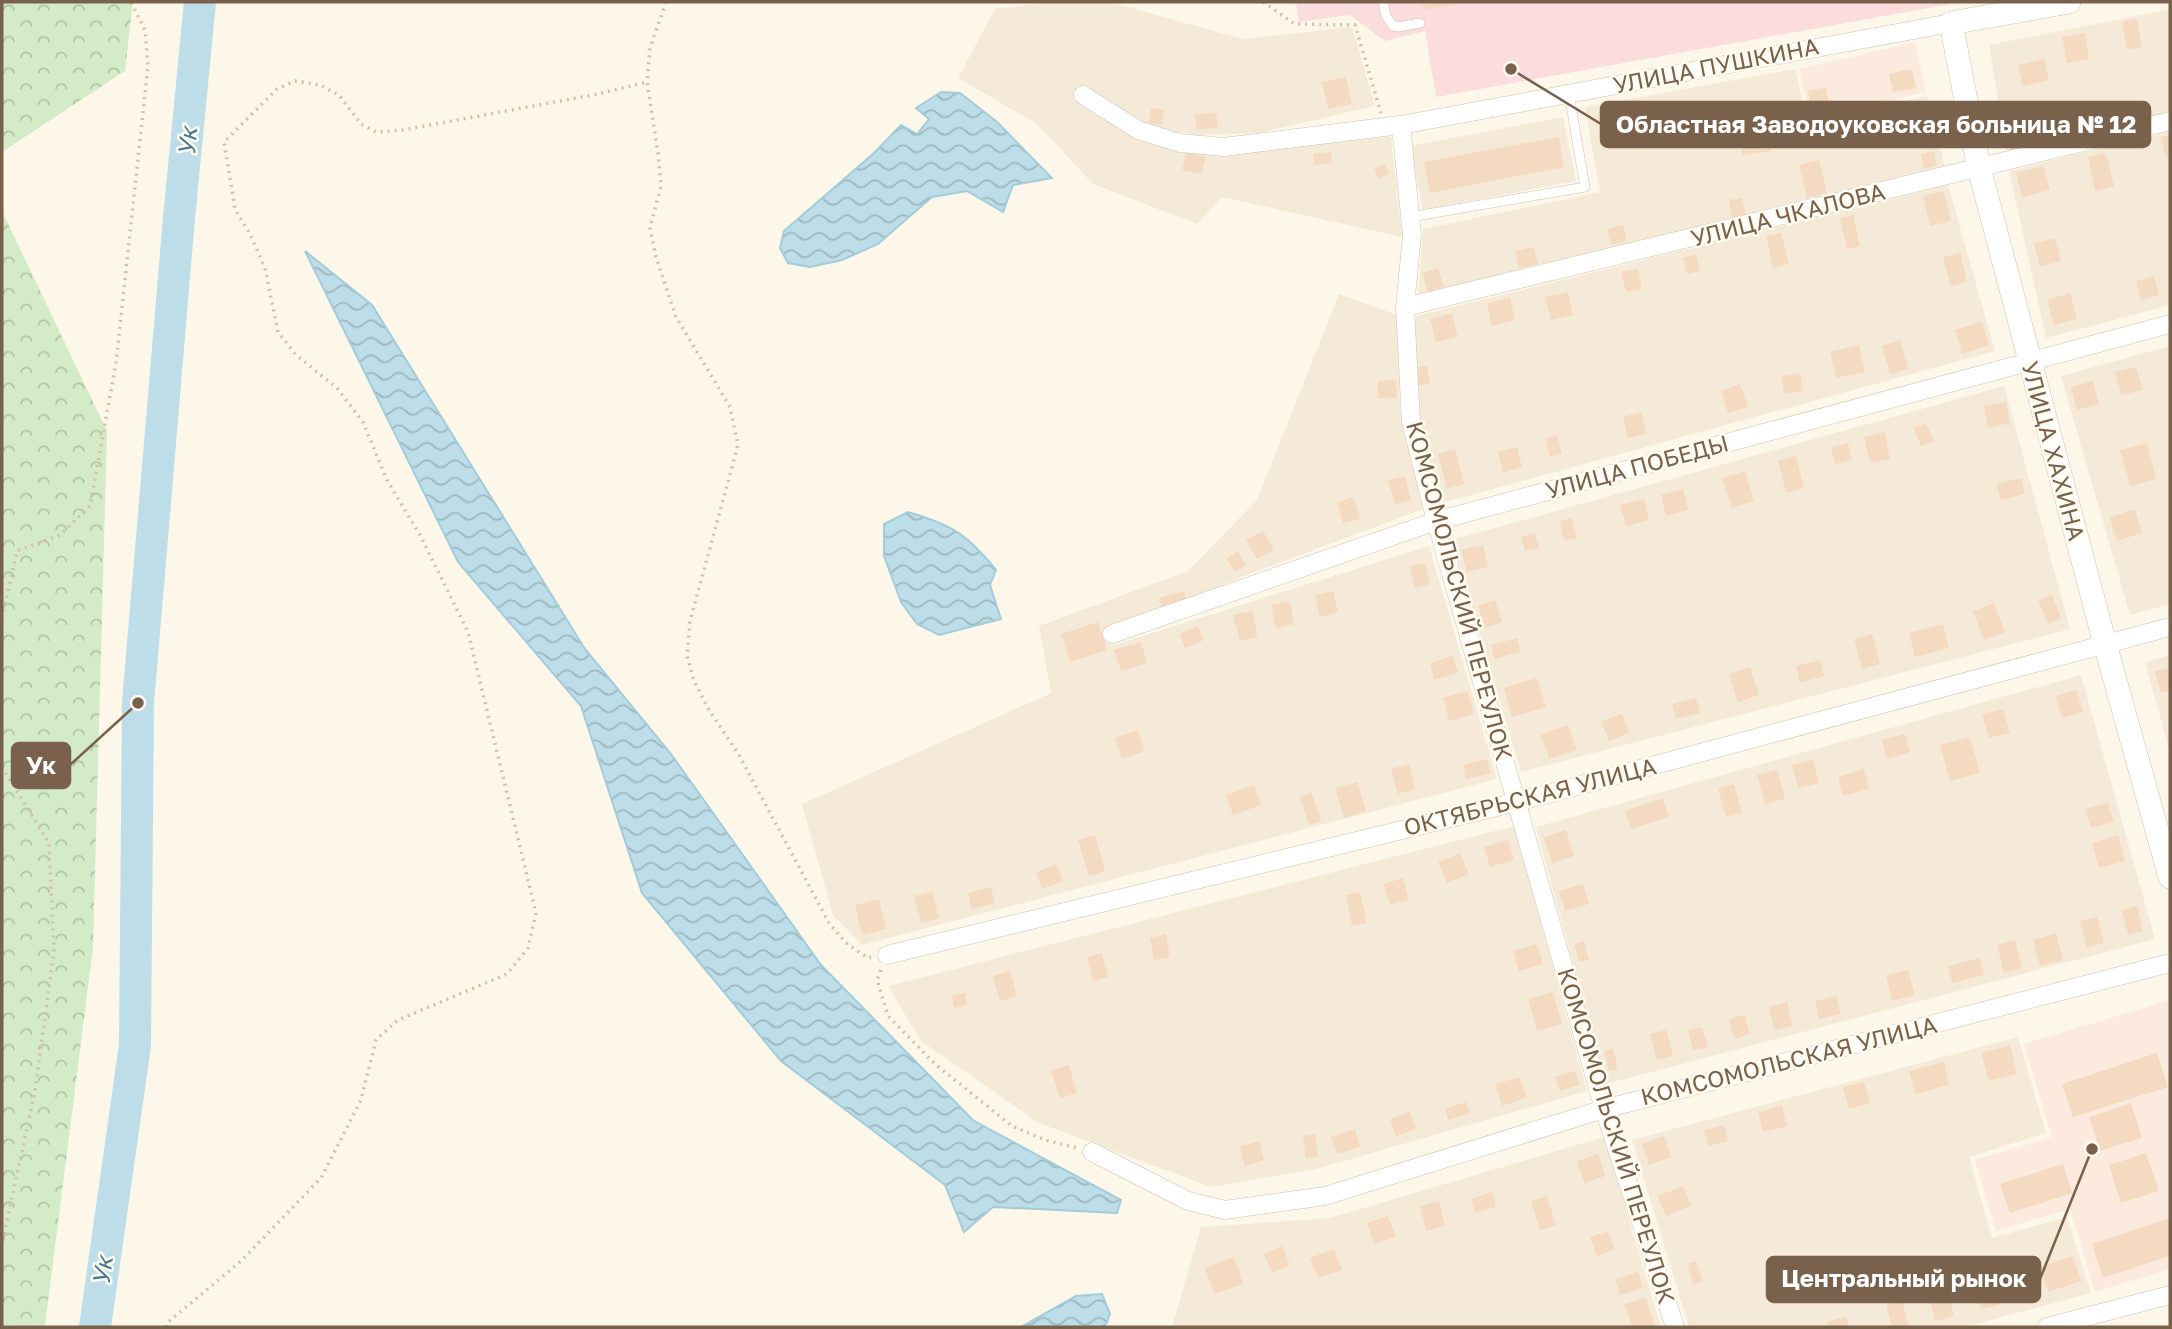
<svg xmlns="http://www.w3.org/2000/svg" width="2172" height="1329" font-family="'Golos Text',sans-serif">
<defs>
<pattern id="forest-crowns" width="20" height="18" patternUnits="userSpaceOnUse" patternTransform="scale(1.75)"><rect width="20" height="18" fill="#d3ecc7"/><path d="M2 6a3 3 0 1 1 6 0M12 15a3 3 0 1 1 6 0" fill="none" stroke="#b0c3a4"/></pattern>
<pattern id="water-waves" width="16" height="10" patternUnits="userSpaceOnUse" patternTransform="scale(1.75)"><rect width="16" height="10" fill="#bddde8"/><path d="M0 5q4-4 8 0t8 0" fill="none" stroke="#9eb7be"/></pattern>
</defs>
<rect width="100%" height="100%" fill="#fdf7ea"/>
<!-- residential -->
<path fill="#f5ead8" d="M1052,2H1110L1243,39L1352,27L1375,106L1259,133L1198,135L1145,127L1082,87L1074,99L1139,136L1211,154L1391,137L1402,237L1222,197L1197,224L1093,184L1037,124L958,78L995,9Z
M2170,9V114L2007,155L1989,45Z
M1795,69L1808,124L1927,96L1945,167L1418,298L1423,229L1600,192L1585,107Z
M1563,117L1576,181L1423,210L1410,146Z
M2170,131V305L2046,338L2009,171Z
M1948,185L1995,351L1442,503L1417,416L1411,365L1416,316Z
M1339,294L1397,315L1400,408L1423,509L1228,582L1190,604L1106,634L1111,646L1429,546L1497,779L862,945L833,915L802,804L1051,693L1039,626L1188,571L1257,500Z
M2170,346V604L2130,615L2061,376Z
M2004,386L2070,629L1521,772L1452,540Z
M2170,655V753L2145,662Z
M2081,675L2155,939L1606,1084L1536,827Z
M1514,826L1587,1091L1316,1169L1211,1187L1039,1123L921,1041L888,986Z
M2018,1037L2046,1133L1969,1157L1992,1238L2067,1217L2091,1293L1965,1327H1689L1632,1140Z
M1604,1137L1661,1327H1172L1201,1227L1330,1218Z"/>
<!-- commercial -->
<path fill="#fdeade" d="M1915,42L1926,92L1810,119L1799,69Z
M2170,1000V1269L2095,1292L2070,1209L1996,1231L1975,1160L2052,1137L2024,1044Z"/>
<!-- medical -->
<path fill="#fbddde" d="M1296,2H1962L1436,97L1425,31L1385,41L1350,15L1299,22Z"/>
<!-- forest -->
<path fill="url(#forest-crowns)" d="M2,2H133L125,71L2,152Z
M2,211L107,431L93,948L45,1326L2,1325Z"/>
<!-- water -->
<path fill="url(#water-waves)" stroke="#a3ccda" stroke-width="2" d="M941,92L960,93L997,122L1052,178L1013,185L1003,212L967,191L932,197L878,244L842,260L810,267L788,263L780,248L784,231L874,153L901,125L917,134L929,119L916,108Z
M305,251L372,305L585,649L671,754L821,965L974,1121L1121,1200L1117,1213L993,1207L964,1232L945,1185L781,1061L642,893L581,706L458,562Z
M908,512C952,525 967,534 996,570L990,585L1001,619L939,635L917,624L901,602L884,556V524Z
M1102,1294L1110,1314L1106,1324L1101,1327H1021L1076,1296Z"/>
<g fill="none" stroke-linecap="round" stroke-linejoin="round">
<!-- river -->
<path stroke="#bddde8" stroke-width="32" d="M95,1327L135,1045L138,703L179,218L200,2"/>
</g>
<!-- building -->
<path fill="#f3dac1" d="M1422,2H1463L1464,3L1424,10Z
M2137,19L2142,47L2127,50L2122,22Z
M2085,33L2089,59L2067,63L2062,37Z
M2044,59L2049,80L2023,86L2018,65Z
M1912,69L1916,88L1893,92L1889,74Z
M1346,77L1352,104L1328,109L1322,82Z
M1826,87L1829,104L1811,107L1808,91Z
M1151,108L1164,110L1162,125L1149,123Z
M1216,113L1218,127L1197,130L1195,115Z
M2026,121L2032,146L2011,152L2004,126Z
M2170,135V158L2166,159L2161,137Z
M1768,136L1771,151L1742,155L1740,141Z
M1559,137L1564,167L1430,193L1424,162Z
M1934,151L1937,166L1924,169L1921,154Z
M1186,152L1206,157L1201,174L1182,170Z
M1331,152L1332,163L1314,165L1313,154Z
M2106,153L2114,186L2095,191L2088,157Z
M1819,160L1827,193L1807,198L1799,165Z
M1385,164L1389,174L1378,179L1374,169Z
M2044,166L2050,190L2022,197L2016,173Z
M1944,191L1951,221L1930,226L1923,196Z
M1742,198L1746,215L1732,218L1729,200Z
M1853,215L1860,246L1847,249L1840,218Z
M1623,225L1627,241L1611,245L1607,229Z
M1781,233L1789,264L1773,268L1766,236Z
M2055,238L2061,261L2040,267L2034,243Z
M1534,247L1538,264L1519,268L1515,251Z
M1960,253L1967,282L1951,286L1943,257Z
M1696,254L1700,271L1687,274L1683,258Z
M1438,268L1444,287L1428,292L1422,273Z
M1638,269L1642,289L1626,292L1621,272Z
M2154,276L2159,295L2141,300L2136,281Z
M1568,292L1573,315L1551,320L1545,297Z
M2070,293L2077,319L2054,325L2047,300Z
M1510,298L1515,320L1492,326L1487,303Z
M1452,313L1458,337L1436,342L1430,319Z
M1982,322L1989,345L1962,354L1955,330Z
M1900,340L1908,369L1890,374L1882,346Z
M1859,345L1865,372L1836,378L1830,352Z
M1427,365L1430,384L1417,386L1413,368Z
M2136,367L2143,390L2121,395L2115,372Z
M1800,373L1803,391L1784,394L1781,376Z
M1396,380L1397,398H1378V381Z
M2093,381L2099,404L2077,410L2071,387Z
M1740,384L1748,407L1728,413L1721,391Z
M2006,402L2010,423L1988,428L1984,406Z
M1641,412L1646,434L1628,438L1623,417Z
M1926,423L1934,441L1921,446L1914,428Z
M1885,432L1890,459L1870,463L1864,437Z
M1557,435L1562,454L1550,457L1545,438Z
M1848,443L1852,460L1835,464L1831,447Z
M2147,443L2156,479L2130,486L2120,450Z
M1517,447L1522,467L1503,473L1498,452Z
M1455,449L1464,484L1447,489L1438,454Z
M1796,456L1804,488L1786,493L1778,461Z
M1745,471L1754,501L1732,508L1722,478Z
M1405,476L1411,500L1395,504L1388,480Z
M2021,478L2025,494L2001,500L1996,484Z
M1683,489L1688,510L1666,516L1661,495Z
M1354,497L1360,519L1343,523L1337,502Z
M1644,499L1649,520L1626,526L1620,505Z
M2135,509L2142,533L2117,541L2110,517Z
M1572,518L1577,538L1564,540L1560,521Z
M1263,531L1274,550L1257,559L1246,540Z
M1535,533L1539,548L1525,551L1521,537Z
M1483,545L1488,567L1467,572L1461,550Z
M1238,551L1246,565L1235,572L1226,559Z
M1425,563L1430,584L1415,588L1410,566Z
M1184,591L1187,603L1162,610L1159,598Z
M1333,591L1338,612L1320,617L1315,595Z
M2052,595L2061,618L2048,624L2038,601Z
M1495,600L1502,622L1485,628L1478,606Z
M1290,601L1294,624L1276,628L1271,605Z
M1994,603L2005,632L1984,640L1973,611Z
M1252,611L1258,637L1240,641L1233,615Z
M1098,622L1107,650L1070,662L1061,634Z
M1943,624L1949,648L1915,657L1909,633Z
M1198,626L1204,640L1185,648L1180,634Z
M1872,634L1880,664L1862,669L1854,639Z
M1517,638L1521,652L1494,659L1491,645Z
M1141,642L1147,663L1121,671L1114,650Z
M1453,656L1458,673L1434,680L1430,663Z
M1820,660L1824,676L1800,683L1796,666Z
M1750,667L1759,695L1738,702L1729,674Z
M2168,668L2170,691L2161,693L2155,671Z
M1537,678L1546,707L1512,717L1504,688Z
M2077,690L2083,712L2062,718L2055,696Z
M1467,691L1474,714L1449,721L1443,698Z
M1696,698L1700,713L1676,719L1672,704Z
M2003,709L2010,733L1989,738L1982,714Z
M1622,714L1629,733L1609,741L1601,721Z
M1568,725L1577,750L1549,759L1541,735Z
M1138,730L1145,751L1122,759L1115,738Z
M1905,734L1910,752L1887,759L1882,740Z
M1970,737L1980,773L1950,781L1940,745Z
M1487,759L1491,773L1466,779L1463,765Z
M1813,760L1819,783L1798,788L1792,765Z
M1409,764L1415,789L1398,794L1391,769Z
M1864,769L1869,789L1843,796L1838,777Z
M1777,770L1785,799L1765,804L1757,775Z
M1357,782L1366,811L1344,818L1335,788Z
M1734,784L1742,813L1726,817L1718,788Z
M1254,785L1261,805L1233,815L1226,795Z
M1312,793L1321,821L1309,825L1300,797Z
M1663,798L1669,817L1631,829L1625,811Z
M2108,803L2114,822L2091,828L2085,809Z
M1566,830L1574,856L1552,863L1544,837Z
M1095,835L1105,871L1089,876L1078,840Z
M2118,835L2125,861L2099,868L2092,843Z
M1508,840L1514,860L1490,867L1484,847Z
M1460,853L1469,874L1447,883L1438,862Z
M1057,864L1063,881L1042,889L1036,872Z
M1403,878L1409,900L1390,905L1384,884Z
M1583,884L1589,904L1565,911L1559,891Z
M991,887L995,903L972,909L968,893Z
M932,892L939,918L921,923L914,896Z
M1360,892L1367,923L1352,926L1346,895Z
M879,899L886,929L862,935L855,905Z
M2137,906L2143,931L2128,935L2122,910Z
M2097,917L2104,943L2087,948L2080,921Z
M2056,933L2063,960L2040,966L2033,940Z
M1166,934L1170,957L1154,960L1150,938Z
M2015,940L2022,968L2004,973L1997,945Z
M1584,941L1589,960L1579,962L1574,944Z
M1537,944L1543,964L1519,971L1513,951Z
M1102,953L1108,977L1093,981L1087,957Z
M1980,958L1984,975L1952,983L1948,966Z
M1908,970L1915,995L1892,1001L1886,975Z
M1010,971L1017,996L1000,1001L993,976Z
M1553,992L1562,1024L1537,1031L1528,999Z
M965,993L967,1005L954,1008L952,996Z
M1836,996L1841,1014L1819,1019L1815,1001Z
M1787,1002L1793,1026L1775,1030L1769,1007Z
M1745,1015L1750,1034L1734,1039L1729,1019Z
M1702,1027L1708,1047L1693,1050L1688,1030Z
M1666,1030L1673,1056L1657,1060L1650,1034Z
M2010,1045L2017,1074L1989,1081L1981,1053Z
M1613,1048L1618,1069L1609,1071L1604,1051Z
M2157,1053L2168,1087L2073,1117L2062,1084Z
M1944,1062L1949,1085L1915,1094L1909,1071Z
M1069,1065L1077,1093L1060,1098L1051,1070Z
M1575,1071L1579,1085L1560,1091L1555,1077Z
M1520,1077L1527,1098L1502,1106L1495,1084Z
M1864,1082L1870,1103L1849,1109L1843,1087Z
M1466,1102L1470,1113L1448,1120L1445,1109Z
M2131,1103L2142,1138L2100,1151L2089,1117Z
M1782,1106L1787,1126L1763,1132L1758,1112Z
M1410,1112L1416,1129L1396,1136L1390,1119Z
M1724,1125L1728,1141L1708,1146L1704,1130Z
M1355,1129L1360,1147L1337,1154L1331,1137Z
M1315,1134L1318,1157L1306,1158L1303,1136Z
M1664,1136L1671,1157L1649,1165L1642,1144Z
M1259,1141L1264,1160L1245,1166L1240,1147Z
M2146,1153L2159,1191L2121,1203L2109,1165Z
M1598,1154L1605,1176L1584,1183L1577,1161Z
M2063,1164L2072,1193L2010,1213L2000,1184Z
M1683,1186L1691,1206L1666,1216L1658,1196Z
M1492,1192L1496,1207L1475,1213L1471,1199Z
M1547,1196L1556,1225L1540,1230L1531,1201Z
M1439,1201L1445,1226L1426,1231L1420,1206Z
M1388,1216L1396,1237L1374,1244L1367,1223Z
M2170,1218V1256L2103,1278L2092,1244Z
M1608,1231L1615,1249L1597,1256L1590,1237Z
M1282,1246L1290,1265L1272,1273L1264,1254Z
M1334,1249L1342,1270L1318,1278L1310,1258Z
M2073,1256L2081,1281L2048,1292L2040,1267Z
M1234,1257L1243,1284L1214,1294L1205,1268Z
M1696,1261L1703,1281L1693,1284L1687,1264Z
M1638,1272L1643,1288L1620,1295L1615,1279Z
M1993,1282L1999,1305L1981,1309L1975,1287Z
M1948,1293L1954,1316L1935,1321L1929,1298Z
M1646,1298L1655,1327H1632L1625,1304Z
M1902,1301L1909,1327H1892L1886,1305Z
M1846,1316L1849,1327H1828L1827,1322Z"/>
<g fill="none" stroke-linecap="round" stroke-linejoin="round">
<defs>
<path id="service" d="M1383,2L1386,16L1393,26L1398,27L1420,23
M1410,217L1585,187L1569,94"/>
<path id="minor" d="M1083,95L1138,130L1180,143L1224,147L1401,125L1951,23
M1401,125L1412,235L1405,307L1411,422L1436,521L1604,1109L1675,1327
M1405,307L2170,121
M1112,634L1436,521L2170,324
M887,955L1517,802L2170,627
M1092,1152L1188,1201L1225,1210L1325,1196L1604,1109L2170,963
M2047,1327L2170,1295"/>
<path id="tertiary" d="M2069,2L1951,23L1979,168L2105,644L2170,877"/>
</defs>
<!-- service casing -->
<use href="#service" stroke="#d0c1ae" stroke-width="10"/>
<!-- minor casing -->
<use href="#minor" stroke="#d0c1ae" stroke-width="19"/>
<!-- tertiary casing -->
<use href="#tertiary" stroke="#d0c1ae" stroke-width="24"/>
<!-- path -->
<path stroke="#d9bda3" stroke-width="3.5" stroke-dasharray="2 5" stroke-linecap="butt" d="M666,2L650,48L647,82L658,153L661,186L650,228L656,257L676,317L730,407L738,445L690,621L687,656L694,681L709,710L739,755L829,923L846,943L868,958L871,957
M1263,2L1295,24L1355,25L1381,113
M2,618L17,551L60,535L90,506L116,363L148,66L145,30L131,2
M2,767L49,843L54,951L35,1091L2,1244
M881,970L877,980L888,1016L935,1064L1012,1126L1045,1140L1077,1148
M166,1327V1324L241,1261L321,1178L361,1100L376,1040L398,1020L507,974L528,948L536,913L468,632L421,537L387,480L363,422L337,388L296,355L278,332L265,268L250,234L235,209L224,142L277,89L295,81L320,85L339,95L361,124L376,132L403,130L598,94L647,82"/>
<!-- service -->
<use href="#service" stroke="#fff" stroke-width="9"/>
<!-- minor -->
<use href="#minor" stroke="#fff" stroke-width="18"/>
<!-- tertiary -->
<use href="#tertiary" stroke="#fff" stroke-width="23"/>
</g>
<g text-anchor="middle" stroke-width="5" stroke-linejoin="round" paint-order="stroke">
<!-- street labels -->
<g font-size="23" fill="#79614c" stroke="#fffbf1">
<text transform="translate(1716 66) rotate(-11)" y="8">УЛИЦА ПУШКИНА</text>
<text transform="translate(1788 215) rotate(-14)" y="8">УЛИЦА ЧКАЛОВА</text>
<text transform="translate(2053 451) rotate(75)" y="8">УЛИЦА ХАХИНА</text>
<text transform="translate(1637 467) rotate(-15)" y="8">УЛИЦА ПОБЕДЫ</text>
<text transform="translate(1459 591) rotate(75)" y="8">КОМСОМОЛЬСКИЙ ПЕРЕУЛОК</text>
<text transform="translate(1530 797) rotate(-14)" y="8">ОКТЯБРЬСКАЯ УЛИЦА</text>
<text transform="translate(1789 1061) rotate(-14)" y="8">КОМСОМОЛЬСКАЯ УЛИЦА</text>
<text transform="translate(1616 1136) rotate(73)" y="8">КОМСОМОЛЬСКИЙ ПЕРЕУЛОК</text>
</g>
<!-- water labels -->
<g font-size="24" font-style="italic" fill="#457a8c" stroke="#fffbf1">
<text transform="translate(188 142) rotate(-85)" y="8">Ук</text>
<text transform="translate(103 1271) rotate(-82)" y="8">Ук</text>
</g>
</g>
<!-- callouts -->
<path fill="none" stroke="#79614c" stroke-width="2.5" d="M1511 69L1601 124M138 703L70 765M2092 1149L2040 1279"/>
<g fill="#79614c" stroke="#fffbf1" stroke-width="2.5">
<circle cx="1511" cy="69" r="7"/>
<circle cx="138" cy="703" r="7"/>
<circle cx="2092" cy="1149" r="7"/>
</g>
<g fill="#79614c" stroke="#79614c" stroke-width="2.5">
<rect x="1601" y="102" width="549" height="45" rx="7"/>
<rect x="12" y="743" width="58" height="45" rx="7"/>
<rect x="1767" y="1257" width="273" height="45" rx="7"/>
</g>
<g font-size="24" text-anchor="middle" font-weight="bold" fill="#fff">
<text x="1876" y="133">Областная Заводоуковская больница № 12</text>
<text x="41" y="774">Ук</text>
<text x="1904" y="1287">Центральный рынок</text>
</g>
<!-- border -->
<rect width="2172" height="1329" fill="none" stroke="#79614c" stroke-width="7"/>
</svg>
